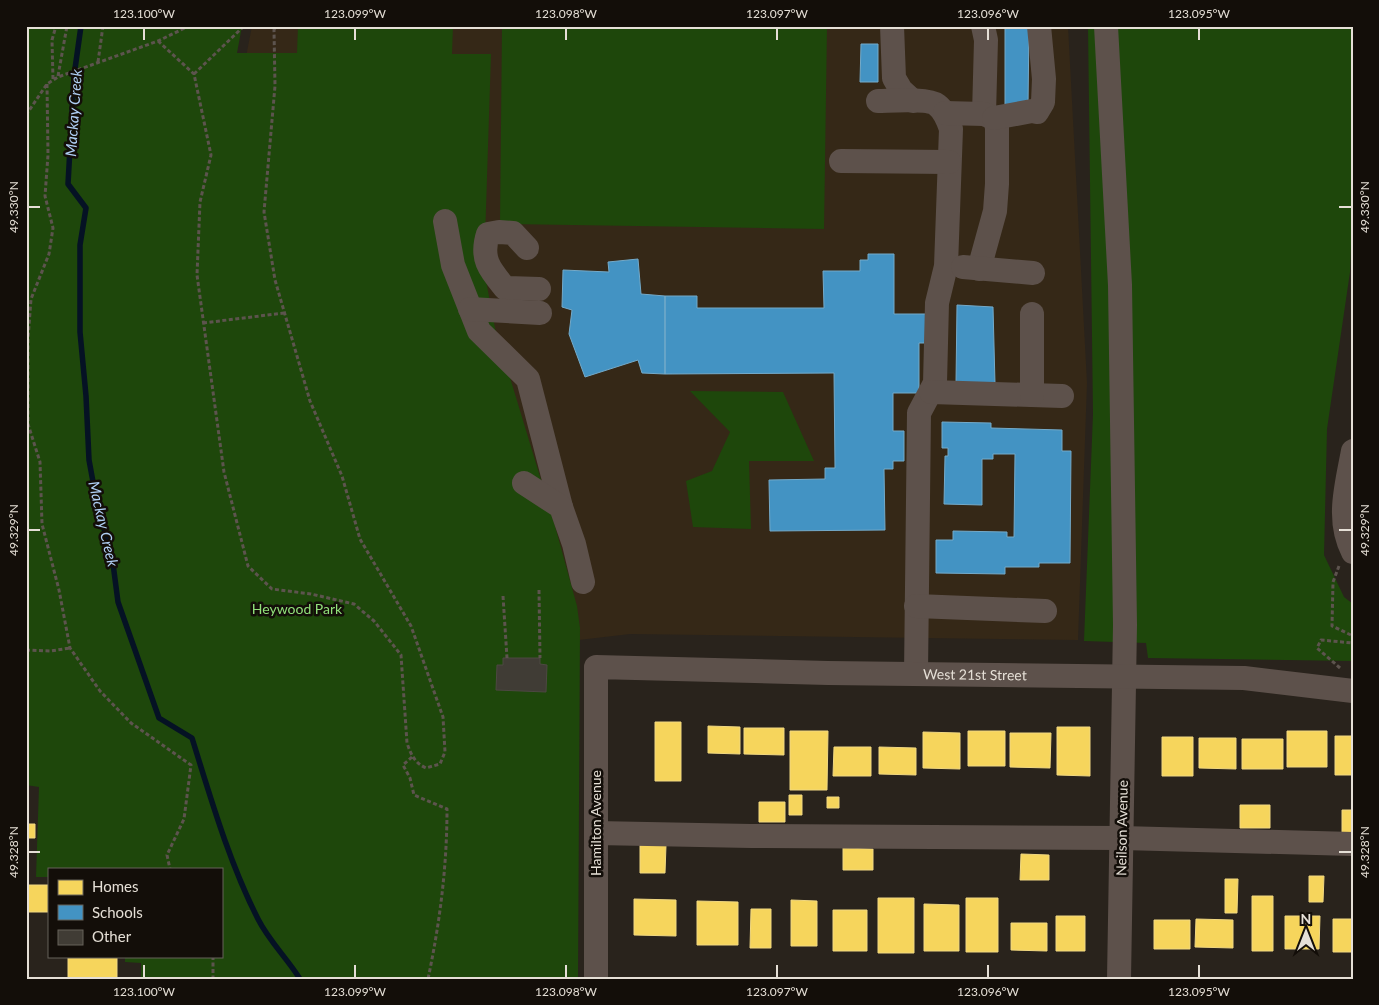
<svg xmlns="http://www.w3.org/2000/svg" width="1379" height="1005" font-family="Lato,sans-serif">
<rect width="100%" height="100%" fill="#29231c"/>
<!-- built -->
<path fill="#352817" d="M252,26H1068L1087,383L1078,640L630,634L433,657L242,77Z"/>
<!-- green -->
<path fill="#1e470b" d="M26,26H242L237,53H297L298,26H453L452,54H491L484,270L495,328L555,526L577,606L580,628L578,979H141V963L125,962V956H221V869H49V877H36L39,787L26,785Z
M502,26H827L824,229L500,224Z
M1088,26H1353V190L1350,272L1327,429L1324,555L1344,597L1353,604V661L1148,658L1146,643L1084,641L1093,414Z
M690,391L783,392L814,461H749L751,529L693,527L686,481L712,471L730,432Z"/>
<!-- homes -->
<path fill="#f6d55c" stroke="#f1d881" d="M655,722H681V781H655Z
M708,726L740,727V754L708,753Z
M1057,727H1090V776L1057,775Z
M744,728H784V755L744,754Z
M790,731H828L827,790H790Z
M968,731H1005V766H968Z
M1287,731H1327V767H1287Z
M923,732L960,733V769L923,768Z
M1010,733H1051L1050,768L1010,767Z
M1335,736H1353V775H1335Z
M1162,737H1193V776H1162Z
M1199,738H1236V769L1199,768Z
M1242,739H1283V769H1242Z
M834,747H871V776H833Z
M879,747L916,748V775L879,774Z
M789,795H802V815H789Z
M827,797H839V808H827Z
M759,802H785V822H759Z
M1240,805H1270V828H1240Z
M1342,810H1353V835H1342Z
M26,824H35V838H26Z
M640,845H666L665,873H640Z
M843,848L873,849V870H843Z
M1021,854L1049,855V880H1020Z
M1309,876H1324L1323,902H1309Z
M1225,879H1238L1237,913H1225Z
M26,885H49V912H26Z
M1252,896H1273V951H1252Z
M878,898H914V953H878Z
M966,898H998V952H966Z
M634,899L676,900V936L634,935Z
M791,900L817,901V946H791Z
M697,901L738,902V945H697Z
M924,904L959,905V951H924Z
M751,909H771V948H750Z
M833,910H867V951H833Z
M1056,916H1085V951H1056Z
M1285,916H1320L1319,949H1285Z
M1196,919L1233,920V948L1195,947Z
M1333,919H1353V952H1333Z
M1154,920H1190V949H1154Z
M1011,923H1047V951L1011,950Z
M68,956H117V979H68Z"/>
<!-- schools -->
<path fill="#4393c3" stroke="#74aac9" d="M1005,26H1029L1028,105H1005Z
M861,44H878V82H860Z
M868,254H894V314H932L933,343H919V393H893V431H904V461H893V469H884L885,530L770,531L769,480L825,479V468H835L834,373L665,374V296H697V308H824L823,271H860V260H868Z
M638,259L641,294L665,296V374L642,373L638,360L585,377L569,334L572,310L562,307L563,270L609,272L608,262Z
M957,305L993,307L995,384L956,383Z
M942,422L991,423V428L1062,430V451H1071L1070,563H1039V567H1005V574L936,573V540H953V531L1007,532V537H1014L1015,454H993V459H982V505L944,504L945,456H948V448H942Z"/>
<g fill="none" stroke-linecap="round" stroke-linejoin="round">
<!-- stream -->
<path stroke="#051224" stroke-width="5.5" d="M81,26L74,76L68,184L86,208L80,245V332L86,396L89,460L98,509L112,556L118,602L159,718L192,738C211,799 229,862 258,919C269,941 287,958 300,979"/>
</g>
<!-- building -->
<path fill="#403c35" stroke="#4d4842" d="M503,658H540V664L547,665L546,692L496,690L497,665H503Z"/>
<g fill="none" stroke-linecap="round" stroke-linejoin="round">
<!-- path -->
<path stroke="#5d544e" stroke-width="3" stroke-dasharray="4 2.5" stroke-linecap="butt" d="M158,41L194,74L211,155L200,202L197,275L224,472L248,566L272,589L311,594L354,604L374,621L401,655L407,743C411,755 415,763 426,768L440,764L445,752L443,717L411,626L360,539L342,476L310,401L275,280L264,212L275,86L274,30L276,26
M98,62L103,26
M194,74L244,26
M58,76L67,26
M53,79L52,40L56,26
M47,84L48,155L45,196L53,228L49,254L31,299L28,339V424L40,462L42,524L59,590L70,648L100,691L131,723L191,765L184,819L167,855L170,869
M26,115L47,84L58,77L158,41L189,26
M203,323L284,313
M1339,566L1333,582L1332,626L1353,636
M539,590L540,658
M503,596L507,658
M26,650L51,651L70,648
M1340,668L1317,648L1321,640L1353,643
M412,757L403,765L410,778L414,795L447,809C447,866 440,922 428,979
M213,956V979"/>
<!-- minor -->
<g stroke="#5d514b" stroke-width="24">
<path d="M892,26L894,78L901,90L913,101"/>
<path d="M983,26L986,40L984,114"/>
<path d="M1106,26L1120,285L1125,625L1119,979"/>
<path d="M878,101C890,101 928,98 937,105C945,111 948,120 951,129L946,266L937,303L935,383L919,413L916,674"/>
<path d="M945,113L984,114L994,118L997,127V184L995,211L979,269"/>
<path d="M994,118L1032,111L1037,112L1043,102L1044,79L1039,26"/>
<path d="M841,161L949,162"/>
<path d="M445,221L453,265L479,331L528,379L561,507"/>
<path d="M527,248L513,233L499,232L488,234C480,259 490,270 505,288L539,289"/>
<path d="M963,267L1033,273"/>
<path d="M470,309L540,313"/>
<path d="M931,392L1062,396"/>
<path d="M1032,395V314"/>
<path d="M1353,451C1347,484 1336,520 1353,552"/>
<path d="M524,483L561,507L574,544L583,582"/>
<path d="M916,606L1045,611"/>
<path d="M596,833L751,836L1122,838L1353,844"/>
<path id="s1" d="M596,979V667L828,673L1244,678L1353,691"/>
</g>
</g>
<!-- ticks -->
<path fill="none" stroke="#e5dfd6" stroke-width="2" d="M144,28V40M355,28V40M566,28V40M777,28V40M988,28V40M1199,28V40M28,207H40M1339,207H1352M28,530H40M1339,530H1352M28,852H40M1339,852H1352M144,965V978M355,965V978M566,965V978M777,965V978M988,965V978M1199,965V978"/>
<g text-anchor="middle" stroke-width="5" stroke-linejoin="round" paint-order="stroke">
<!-- park labels -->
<g font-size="14" fill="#91e07a" stroke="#130e09">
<text x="297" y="614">Heywood Park</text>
</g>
<!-- street labels -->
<g font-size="14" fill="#e5dfd6" stroke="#130e09">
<text dy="5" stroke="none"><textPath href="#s1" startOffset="691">West 21st Street</textPath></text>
<text transform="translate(596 823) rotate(-90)" y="5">Hamilton Avenue</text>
<text transform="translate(1122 828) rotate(-89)" y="5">Neilson Avenue</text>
</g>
<!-- water labels -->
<g font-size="15" font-style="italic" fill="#b0cff5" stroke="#130e09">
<text transform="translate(74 113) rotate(-86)" y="5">Mackay Creek</text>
<text transform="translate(103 524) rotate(77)" y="5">Mackay Creek</text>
</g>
</g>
<!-- border -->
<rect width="1379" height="1005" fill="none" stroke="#130e09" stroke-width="55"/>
<!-- legend -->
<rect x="48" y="868" width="175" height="90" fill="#130e09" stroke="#67625b"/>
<rect x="58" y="880" width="25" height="15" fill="#f6d55c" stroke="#67625b"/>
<text x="92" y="892" font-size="15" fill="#e5dfd6">Homes</text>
<rect x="58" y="905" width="25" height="15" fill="#4393c3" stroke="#67625b"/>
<text x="92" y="918" font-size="15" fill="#e5dfd6">Schools</text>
<rect x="58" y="930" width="25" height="15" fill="#403c35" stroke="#67625b"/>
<text x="92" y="942" font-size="15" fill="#e5dfd6">Other</text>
<!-- north arrow -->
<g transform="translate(1306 932)" stroke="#130e09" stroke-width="4" paint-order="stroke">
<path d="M0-4L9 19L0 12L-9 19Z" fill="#e5dfd6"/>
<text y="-8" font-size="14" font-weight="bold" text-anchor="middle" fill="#e5dfd6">N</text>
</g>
<rect x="28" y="28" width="1324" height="950" fill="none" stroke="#e5dfd6" stroke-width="2"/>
<g font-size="12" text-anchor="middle" fill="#e5dfd6">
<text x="144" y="18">123.100°W</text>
<text x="355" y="18">123.099°W</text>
<text x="566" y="18">123.098°W</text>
<text x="777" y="18">123.097°W</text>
<text x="988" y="18">123.096°W</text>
<text x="1199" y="18">123.095°W</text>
<text transform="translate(14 207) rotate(-90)" y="4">49.330°N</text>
<text transform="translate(1365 207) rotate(-90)" y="4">49.330°N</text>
<text transform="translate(14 530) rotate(-90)" y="4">49.329°N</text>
<text transform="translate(1365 530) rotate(-90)" y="4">49.329°N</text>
<text transform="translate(14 852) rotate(-90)" y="4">49.328°N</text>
<text transform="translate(1365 852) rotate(-90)" y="4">49.328°N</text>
<text x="144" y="996">123.100°W</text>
<text x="355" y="996">123.099°W</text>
<text x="566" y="996">123.098°W</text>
<text x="777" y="996">123.097°W</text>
<text x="988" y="996">123.096°W</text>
<text x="1199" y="996">123.095°W</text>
</g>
</svg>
